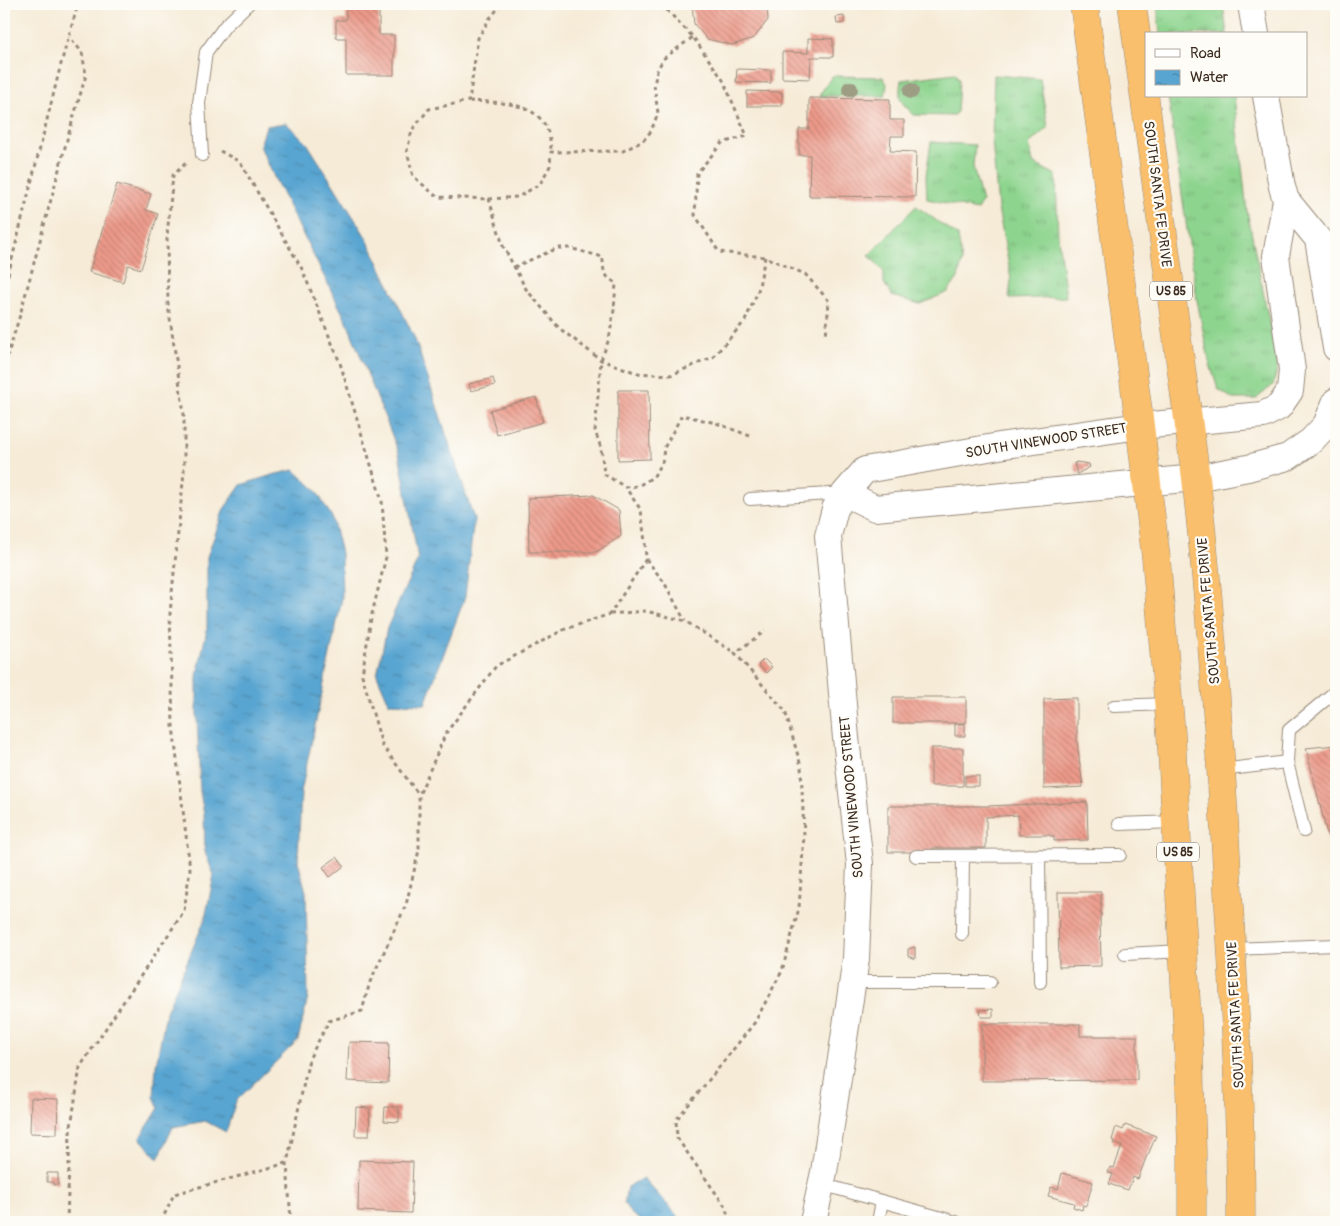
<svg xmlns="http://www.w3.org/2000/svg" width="1340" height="1226" font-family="Pangolin,sans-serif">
<defs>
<pattern id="grass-tufts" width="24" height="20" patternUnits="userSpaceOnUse" patternTransform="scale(1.25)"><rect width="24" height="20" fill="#8dd48e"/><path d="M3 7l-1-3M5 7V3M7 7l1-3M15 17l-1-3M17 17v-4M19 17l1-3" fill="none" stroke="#7bb67a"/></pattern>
<pattern id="water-ripples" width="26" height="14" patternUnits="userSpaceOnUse" patternTransform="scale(1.25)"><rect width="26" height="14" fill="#58a5d1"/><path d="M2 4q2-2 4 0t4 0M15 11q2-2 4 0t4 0" fill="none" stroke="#4a87a9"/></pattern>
<pattern id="building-back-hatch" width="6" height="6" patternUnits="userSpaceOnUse" patternTransform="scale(1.25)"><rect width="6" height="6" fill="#ed9a8a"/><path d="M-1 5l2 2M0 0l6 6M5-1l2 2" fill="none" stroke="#c17e70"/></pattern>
</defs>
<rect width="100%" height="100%" fill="#fdfcf7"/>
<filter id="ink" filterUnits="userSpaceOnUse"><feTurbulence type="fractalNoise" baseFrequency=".02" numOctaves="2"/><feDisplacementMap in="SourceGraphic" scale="10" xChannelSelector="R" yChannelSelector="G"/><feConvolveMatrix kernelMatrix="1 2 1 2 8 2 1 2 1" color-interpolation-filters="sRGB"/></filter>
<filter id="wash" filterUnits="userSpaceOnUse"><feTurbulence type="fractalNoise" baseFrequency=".0096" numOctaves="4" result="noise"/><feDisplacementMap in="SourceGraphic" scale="20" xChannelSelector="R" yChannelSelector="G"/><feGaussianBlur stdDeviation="1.12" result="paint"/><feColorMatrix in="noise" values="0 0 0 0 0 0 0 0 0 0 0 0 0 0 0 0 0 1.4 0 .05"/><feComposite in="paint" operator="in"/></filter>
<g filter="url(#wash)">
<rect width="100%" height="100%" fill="#f6ebd7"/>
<!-- grass -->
<path fill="url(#grass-tufts)" stroke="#647f56" d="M1157,4H1223L1227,34H1160Z
M955,73L959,80L957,112L952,116L914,115C900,101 898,101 901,80Z
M994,75L1040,79L1048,127L1029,144L1033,163L1056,175L1058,238L1066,297L1009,299L1011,280L1008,261L998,208L992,140Z
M832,76L883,77L887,84L885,96H819Z
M1168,96H1234L1247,211L1278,366L1273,385L1256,399H1233L1218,389L1209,361L1197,300Z
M931,142L975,145L973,166L982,202L977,210L927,199L926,176Z
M916,206L958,236L962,262L958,278L948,292L920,304L892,296L884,283V272L869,255Z"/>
<!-- water -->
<path fill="url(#water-ripples)" stroke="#4a6878" d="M286,123L307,143L366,237L415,339L474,519L465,597L425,704L389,703L377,675L387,628L418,559L399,453L347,322L275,179L260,146L266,126Z
M294,470L315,489L332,517L341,553L342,598L301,792L298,861L306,892L308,997L298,1040L236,1101L226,1132L205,1121L173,1127L158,1159L140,1138L159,1108L154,1097L156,1065L166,1012L205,919L214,875L205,852L204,815L200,791L197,716V676L207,629V557L224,509L241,485L272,475Z
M643,1178L683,1222H643L630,1213L624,1203L627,1187Z"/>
<g id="blocks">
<!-- building -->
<path fill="url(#building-back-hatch)" d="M346,4H379V35H394V75H346V38H336V20H346Z
M692,4H767L768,20L754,38L732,45L707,39L694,24Z
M844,16V23L837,24L836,17Z
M808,38L833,39V57H811L810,79L782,78V52L808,53Z
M737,69L771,70V83L736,82Z
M747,91L782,92V106H747Z
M809,98L890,99V120H904V136H891L890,151L916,152L915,197L809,196L810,155H799V129H809Z
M117,184L151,194L146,210L158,214L141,269L128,265L123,282L89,272Z
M493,378L495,385L471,391L469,384Z
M618,390H649L650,459L618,460Z
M536,397L543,422L497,435L490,410Z
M1076,462L1089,464L1090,467L1077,474L1074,463H1076Z
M593,495L619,510L621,536L596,552H529L528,498Z
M764,659L772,667L766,673L758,665Z
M893,697H966V723H893Z
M1077,698V742L1083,787L1044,789V699Z
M955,724H965V736H955Z
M1336,745V837L1328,838L1306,748Z
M931,748H963V786H931Z
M965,776H979V786H965Z
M1087,802L1088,840L1054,841V836H1050V835H1019L1018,815L986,817V848H932V852H888V806H987Z
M337,857L344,866L330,877L323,867Z
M1058,892H1101V916H1100L1101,966L1059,967Z
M915,947V959L908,956V949Z
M993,1009V1017H981L980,1010Z
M982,1024H1080V1036H1137V1080L982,1081Z
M349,1042L389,1043L388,1083L347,1081Z
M31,1098L58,1099L57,1134L30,1133Z
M356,1107L370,1108L369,1136H355Z
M385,1107H399V1122L384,1121Z
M1125,1125L1156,1136L1148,1155H1147L1138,1179L1133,1177L1128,1190L1109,1184L1113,1174L1108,1173L1110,1167L1114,1168L1122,1146L1113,1143L1114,1141L1112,1140L1116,1127L1123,1130Z
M359,1160L413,1162L411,1213L358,1211Z
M47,1173H58V1185H54V1182H47Z
M1062,1173L1093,1182L1086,1206L1083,1205L1082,1210L1073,1207L1074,1203L1048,1196L1051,1187L1058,1189Z"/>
</g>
</g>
<g filter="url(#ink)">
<use href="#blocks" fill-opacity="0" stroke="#988a7a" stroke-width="1"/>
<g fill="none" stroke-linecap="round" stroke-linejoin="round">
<defs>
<path id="lane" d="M202,155L199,103L206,52L225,26L248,4
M750,499L845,493
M1114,706L1168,704
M1287,762L1289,730L1336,691
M1221,770L1287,762L1304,831
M1119,824L1176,822
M1039,855L1040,982
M916,856L1120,855
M962,934L963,856
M1232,949L1336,945
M1125,954L1183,951
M853,982H990
M821,1184L956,1222
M878,1222L882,1201"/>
<path id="street" d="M1251,4L1256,34
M1266,96L1282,187L1286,200L1318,239L1336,348
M845,493L875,508L1196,478L1248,468L1288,457L1311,441L1326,425L1336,401
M813,1222L824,1172L856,959L860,864L846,738L828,536L835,509L845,493L865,470L1005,445L1140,426L1263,415L1279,407L1290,391L1292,370L1276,256L1286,200"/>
<path id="highway" d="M1084,4L1140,426L1156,558L1171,734L1189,1055L1192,1153V1222
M1132,4L1196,478C1211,615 1221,753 1228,891C1235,1001 1241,1112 1241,1222"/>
</defs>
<!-- lane casing -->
<use href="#lane" stroke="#988a7a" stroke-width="14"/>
<!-- street casing -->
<use href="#street" stroke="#988a7a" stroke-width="28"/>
<!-- highway casing -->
<use href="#highway" stroke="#988a7a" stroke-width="29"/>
<!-- path -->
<path stroke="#988a7a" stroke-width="3" stroke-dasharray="4 4" stroke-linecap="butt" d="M502,4L490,18L478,38L469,101L429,109L412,130L407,151L413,176L437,197L489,199L503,246L526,289L559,328L601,360L637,373L671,375L713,357L745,321L758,291L765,257
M661,4L693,37L723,80L747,136L722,143L697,173L695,215L719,252L765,257L805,274L829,301L826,336
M469,101C507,103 551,101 551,152
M220,151L240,162L302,269L340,363L382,501L386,557L371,618L362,675L382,745L419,795
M489,199L518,197L540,184L550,166L551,152L623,151L643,141L651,131L658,113L654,85L657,71L663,59L693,37
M514,267L558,248H569L603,257C603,270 603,276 616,283L614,310L609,339L601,360L595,431L601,448L604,474L625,487L638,486L653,477L662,464L664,448L682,415L716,423L750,436
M4,291L62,60L78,4
M4,373L7,357L20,315L68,136L86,75L82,52L69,37
M646,559L664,582L685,621
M610,614L646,611L685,621L735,653
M67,1222L70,1133L80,1067L184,911L190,869L173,726L170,613L184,472V414L168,305L167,236L173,175L187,162
M161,1222L174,1194L287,1163
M291,1222L287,1163L309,1059L329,1021L362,1011L370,982L406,905L419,850V795L446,733L496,666L563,630L610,614L646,559L645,542L641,510L625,487
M730,1222L725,1206L677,1138L676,1120L713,1075L755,1022L782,971L799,908L804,835L801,766L785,711L735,653L765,631"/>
<!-- lane -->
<use href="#lane" stroke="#fff" stroke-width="12"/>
<!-- street -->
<use href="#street" stroke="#fff" stroke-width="26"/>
<!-- highway -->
<use href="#highway" stroke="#f9bf6c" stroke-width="28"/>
</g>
<!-- trees -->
<g fill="#9d9d84">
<circle cx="850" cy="89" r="8"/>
<circle cx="911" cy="91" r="8"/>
</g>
</g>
<g text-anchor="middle" stroke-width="4.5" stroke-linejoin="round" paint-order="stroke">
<!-- shield labels -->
<g fill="#fdfcf7" stroke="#75695f" stroke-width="1">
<rect x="1150" y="281.5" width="42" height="19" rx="4"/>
<rect x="1157" y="842.5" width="42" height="19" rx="4"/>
</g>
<g font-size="12" font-weight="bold" fill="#3b2a1e">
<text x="1171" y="295">US 85</text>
<text x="1178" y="856">US 85</text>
</g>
<!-- street labels -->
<g font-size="14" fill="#3b2a1e" stroke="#fdfcf7">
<text transform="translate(1158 194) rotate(83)" y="5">SOUTH SANTA FE DRIVE</text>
<text transform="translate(1046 440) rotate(-9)" y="5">SOUTH VINEWOOD STREET</text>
<text transform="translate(1208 611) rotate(-95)" y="5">SOUTH SANTA FE DRIVE</text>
<text transform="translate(851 797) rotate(-95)" y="5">SOUTH VINEWOOD STREET</text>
<text transform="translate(1235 1015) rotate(-93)" y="5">SOUTH SANTA FE DRIVE</text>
</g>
</g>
<!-- margin -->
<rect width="1340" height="1226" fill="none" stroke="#fdfcf7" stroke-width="20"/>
<!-- legend -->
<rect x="1145" y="32" width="162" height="65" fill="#fdfcf7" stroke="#afa8a0"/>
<rect x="1155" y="49" width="25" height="8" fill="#ffffff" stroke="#afa8a0"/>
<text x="1190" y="58" font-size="15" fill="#3b2a1e">Road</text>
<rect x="1155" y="70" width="25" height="15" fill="url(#water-ripples)" stroke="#afa8a0"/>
<text x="1190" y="82" font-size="15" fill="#3b2a1e">Water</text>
</svg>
